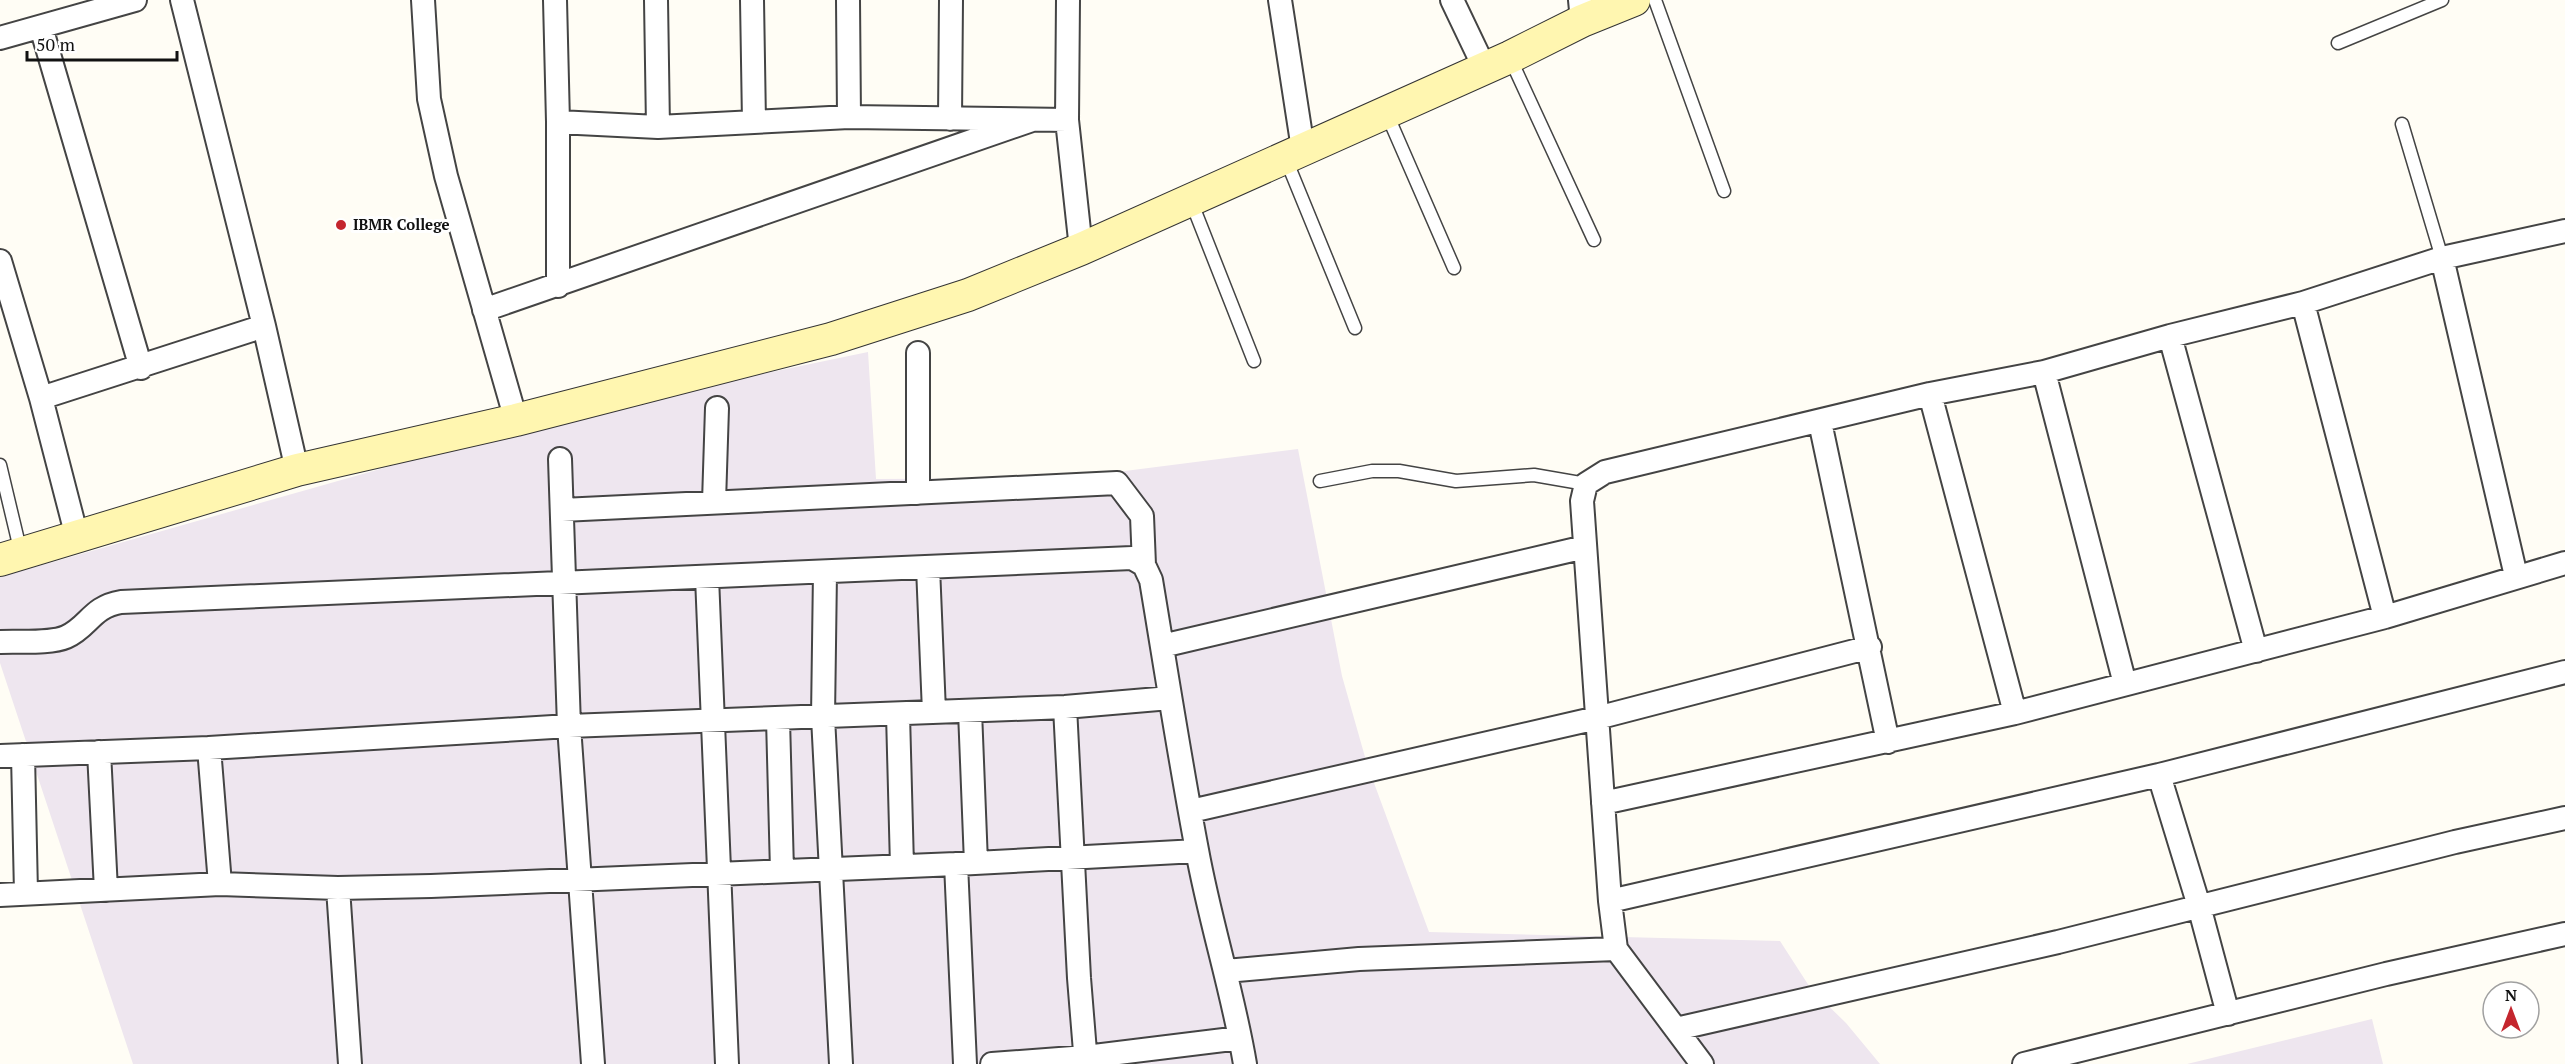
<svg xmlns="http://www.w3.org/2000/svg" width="2565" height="1064" font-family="'PT Serif',serif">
<rect width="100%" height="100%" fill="#fffdf5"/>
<!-- industrial -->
<path fill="#eee6ef" d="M868,352L876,479L1070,478L1298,449L1342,676L1367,764L1429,932L1780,941L1811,989L1846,1023L1880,1064H133L0,663V577L588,410Z
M2372,1019L2383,1064H2187Z"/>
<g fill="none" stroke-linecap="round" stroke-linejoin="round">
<defs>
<path id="lane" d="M1655,0L1724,191
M2338,43L2442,0
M1510,58L1594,240
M1386,112L1454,268
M2402,124L2442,258
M1285,157L1355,328
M1191,201L1254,361
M0,465L21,553
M1320,481L1372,471H1399L1456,481L1534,475L1586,484"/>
<path id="street" d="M182,0L264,326L297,470
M423,0L429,99L446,176L516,420
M555,0L558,122V286
M656,0L658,127
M752,0L754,122
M848,0L849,117
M1068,0L1067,120L1081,249
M1280,0L1303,149
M1452,0L1484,67
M1580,0L1582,21
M41,27L141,368
M0,38L135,0
M950,119L951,0
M558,122L658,127L849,117L1067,120
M2442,258L2516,576
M0,261L41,398L77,537
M2303,303L2385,617
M484,310L1032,120
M2170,336L2256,651
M918,353V493
M2044,372L2125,684
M1930,394L2015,713
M41,398L264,326
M1820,422L1888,742
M560,459L569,726L593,1064
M714,502L717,408
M562,510L1117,483L1142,516L1144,565
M928,567L934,712
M825,572L823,717L841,1064
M707,577C715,739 719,902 727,1064
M0,642C18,641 50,644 66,637C89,627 91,607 121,602L1132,558L1144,565L1151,580C1166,670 1180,761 1197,850C1210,922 1233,992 1245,1064
M1162,646L1585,547
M1065,707L1079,978L1086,1064
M970,711L976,863
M898,714L902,866
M778,719L782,871
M209,748L220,884
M99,752L106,890
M23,755L26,893
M0,756L209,748L569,726L1065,707L1170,698
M2159,775L2199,906L2228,1014
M1603,803L2015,713L2385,617L2565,563
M1191,811L1597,718L1870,647
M956,864L965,1064
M338,888L350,1064
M0,895L220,884L338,888L431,886L956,864L1197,851
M1610,901L2159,775L2565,672
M1226,971L1359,959L1616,949
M1676,1029L2058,942L2455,842L2565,818
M992,1064L1086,1057L1240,1038
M1702,1064L1616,949L1610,901L1582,501L1586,484L1605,472L1930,394L2044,372L2170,336L2303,303L2442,258L2565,231
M2024,1064L2386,974L2565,934"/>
<path id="secondary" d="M0,560L297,470L516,420L831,339L968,295L1081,249L1510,57L1582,21L1634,0"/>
</defs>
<!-- lane casing -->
<use href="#lane" stroke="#444" stroke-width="15"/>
<!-- street casing -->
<use href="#street" stroke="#444" stroke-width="26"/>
<!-- secondary casing -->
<use href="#secondary" stroke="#333" stroke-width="34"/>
<!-- lane -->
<use href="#lane" stroke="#fff" stroke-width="12"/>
<!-- street -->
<use href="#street" stroke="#fff" stroke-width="22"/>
<!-- secondary -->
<use href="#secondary" stroke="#fff6b0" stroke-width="32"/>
</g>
<!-- markers -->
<circle fill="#c4262e" stroke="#fff" stroke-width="2" cx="341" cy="225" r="6"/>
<g text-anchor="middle" stroke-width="6" stroke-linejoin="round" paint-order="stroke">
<!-- poi labels -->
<g font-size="15" font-weight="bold" fill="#111" stroke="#fff" text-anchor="start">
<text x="353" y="230">IBMR College</text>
</g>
</g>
<!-- north arrow -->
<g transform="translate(2511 1010)"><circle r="28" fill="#ffffff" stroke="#a0a0a0" stroke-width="1.5"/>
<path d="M0-4.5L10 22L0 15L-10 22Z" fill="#c4262e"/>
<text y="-9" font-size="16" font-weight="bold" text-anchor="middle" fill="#111111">N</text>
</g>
<!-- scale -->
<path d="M27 51v9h150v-9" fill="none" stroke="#111111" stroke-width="3"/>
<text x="36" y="51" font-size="18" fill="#111111" stroke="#ffffff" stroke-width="4.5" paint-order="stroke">50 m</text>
</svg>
